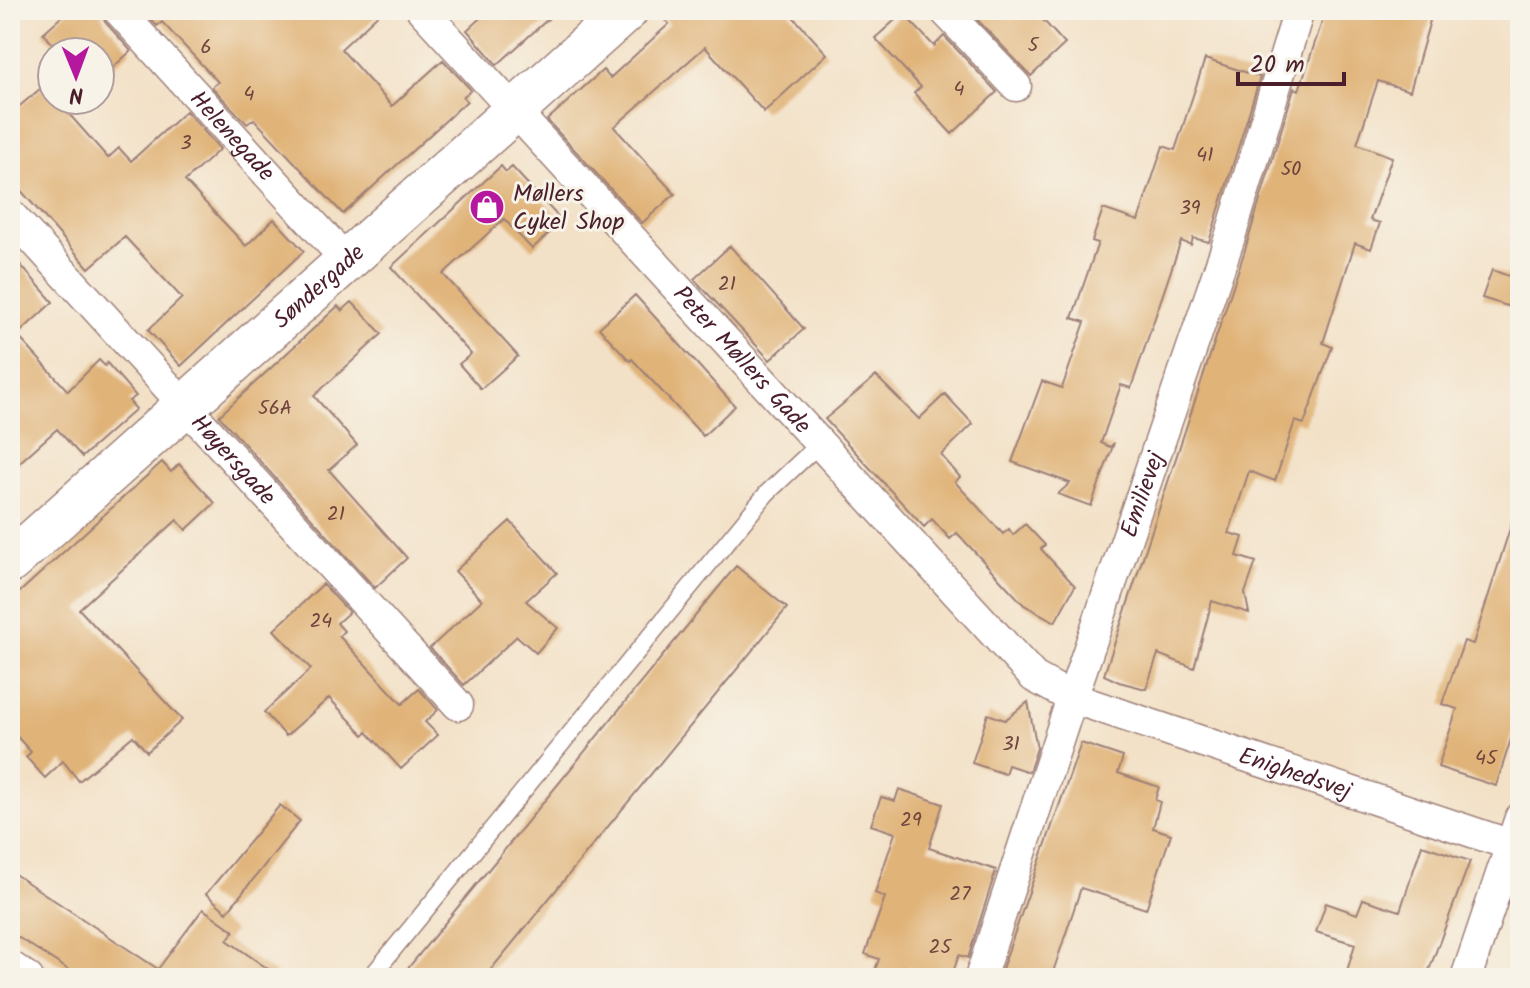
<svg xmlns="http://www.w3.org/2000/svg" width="1530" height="988" font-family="Kalam,sans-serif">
<rect width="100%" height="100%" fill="#f7f3e8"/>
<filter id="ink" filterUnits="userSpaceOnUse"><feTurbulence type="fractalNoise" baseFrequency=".0125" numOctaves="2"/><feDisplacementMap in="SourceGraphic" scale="16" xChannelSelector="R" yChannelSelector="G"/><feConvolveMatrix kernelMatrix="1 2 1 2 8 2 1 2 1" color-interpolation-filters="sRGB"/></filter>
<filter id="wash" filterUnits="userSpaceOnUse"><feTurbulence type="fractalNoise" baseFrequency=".006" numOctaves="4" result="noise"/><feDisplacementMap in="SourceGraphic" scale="32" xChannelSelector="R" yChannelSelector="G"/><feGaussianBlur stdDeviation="1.8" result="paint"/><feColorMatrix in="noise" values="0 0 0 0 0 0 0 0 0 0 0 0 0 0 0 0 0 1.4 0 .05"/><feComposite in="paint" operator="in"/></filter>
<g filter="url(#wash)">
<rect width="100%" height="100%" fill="#f3e1c7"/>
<g id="blocks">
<!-- building -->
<path fill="#e0b378" d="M69,10H100L105,22L131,51L100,79V52H60L43,33Z
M142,10H383L341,49L392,106L443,60L471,90L463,97L467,101L343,214L254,119L247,124L212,87L218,82L162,22L157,26Z
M489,10H558L497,65L467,30Z
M657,10H787L827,54L764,112L705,47L614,127L675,194L642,223L547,120L603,70L610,78L669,24Z
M972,10H1034L1065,44L1031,76L970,12Z
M1326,10H1433L1410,91L1378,81L1357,144L1392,157L1370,220L1380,223L1371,249L1355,243L1323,343L1332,347L1304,424L1295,421L1275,481L1249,471L1229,533L1243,537L1237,556L1256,562L1245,593L1249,613L1212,601L1194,668L1158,654L1146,689L1119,682L1104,675L1244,253L1294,88L1299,90Z
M903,13L934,46L944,36L997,92L952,134L914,93L921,87L875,38Z
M1205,59L1260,77L1209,242L1193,238L1191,245L1181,241L1131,388L1121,385L1101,443L1110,447L1114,443L1091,506L1058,494L1070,483L1012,462L1042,381L1062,388L1085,322L1072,318L1098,243L1092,241L1103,209L1138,221L1163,146L1175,150Z
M52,79V100H85L69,114L108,158L119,148L131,161L186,111L220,149L185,181L246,246L274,219L304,251L181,366L148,330L182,298L125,237L89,268L10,178V114Z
M501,166L506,172L512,167L562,221L532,249L504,219L443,274L518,356L481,389L459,364L471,354L391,267Z
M730,246L804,329L770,360L694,279Z
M10,253L53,302L17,335L68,391L99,360L105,366L107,363L136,396L129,401L136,409L82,457L57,429L10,471Z
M1492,270L1520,280V310L1482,298Z
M635,295L735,406L703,436L632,359L630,361L599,328Z
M352,302L382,334L314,396L357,445L329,470L407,558L375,588L219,416L338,306L342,311Z
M876,376L919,419L945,394L973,424L941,455L960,477L955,482L1003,534L1009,529L1013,535L1025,524L1045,545L1041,549L1075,586L1055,622L1024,605L957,533L950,539L932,519L924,527L825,419Z
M162,462L171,472L179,464L215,503L186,530L177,520L79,609L182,720L147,752L133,736L79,781L63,761L45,778L26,757L31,752L10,729V601Z
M1514,516L1520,517V711L1496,786L1438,767L1457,709L1442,704L1464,641L1473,644Z
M510,521L557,573L526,601L558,628L536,653L517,636L464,685L430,648L482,600L455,571Z
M736,566L787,608L484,978H400Z
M323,584L349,612L337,623L344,631L339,636L402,704L419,689L438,710L425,722L438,735L401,769L367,732L364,735L329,698L286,736L264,712L311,669L274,630Z
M1028,702L1037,748L1029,772L1008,765L1005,774L972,763L988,714L1005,720Z
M1081,743L1123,757L1118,773L1159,787L1155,800L1160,802L1153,828L1171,834L1146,909L1081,888L1051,978H1027L1002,969Z
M899,789L943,804L929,848L996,870L968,958L959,955L951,978H941L906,966L902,978H872L879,959L865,954L885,897L875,893L895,833L871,825L881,797L895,801Z
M280,805L300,821L227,912L206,894Z
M1422,845L1470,861L1426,978H1345L1355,944L1316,932L1326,903L1357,914L1363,899L1400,911Z
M10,871L158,969L203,909L234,931L227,940L281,978H81L10,932Z"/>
</g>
</g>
<g filter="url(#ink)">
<use href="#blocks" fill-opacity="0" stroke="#9e8079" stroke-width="2"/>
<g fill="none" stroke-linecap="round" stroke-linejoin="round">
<defs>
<path id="lane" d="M370,978L767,493L819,444"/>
<g id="street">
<path id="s1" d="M118,10L348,262"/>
<path id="s2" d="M422,10L1034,677L1072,698L1520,848"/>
<path d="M944,10L1016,86"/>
<path id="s3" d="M10,214L458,705"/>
<path d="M10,966L28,978"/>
<path id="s4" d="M980,978L1072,698L1230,237L1299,10"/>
<path d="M1466,978L1520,818"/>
</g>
<g id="secondary">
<path id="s5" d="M10,562L627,10"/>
</g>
</defs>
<!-- lane casing -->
<use href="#lane" stroke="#9e8079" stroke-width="19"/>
<!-- street casing -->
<use href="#street" stroke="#9e8079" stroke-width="33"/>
<!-- secondary casing -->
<use href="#secondary" stroke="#9e8079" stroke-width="45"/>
<!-- lane -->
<use href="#lane" stroke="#fff" stroke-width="16"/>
<!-- street -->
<use href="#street" stroke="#fff" stroke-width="30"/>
<!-- secondary -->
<use href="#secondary" stroke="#fff" stroke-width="42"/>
</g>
</g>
<!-- icons -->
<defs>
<symbol id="shop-disc" viewBox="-11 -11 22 22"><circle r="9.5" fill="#b5179e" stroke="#f7f3e8"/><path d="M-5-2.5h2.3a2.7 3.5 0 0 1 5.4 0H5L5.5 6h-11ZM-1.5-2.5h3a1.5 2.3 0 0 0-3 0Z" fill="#fff"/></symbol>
</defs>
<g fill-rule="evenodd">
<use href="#shop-disc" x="467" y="187" width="40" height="40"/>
</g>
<g text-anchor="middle" stroke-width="6" stroke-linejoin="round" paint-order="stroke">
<!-- number labels -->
<g font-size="20" fill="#70443e">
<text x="1033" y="51">5</text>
<text x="206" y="53">6</text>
<text x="959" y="95">4</text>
<text x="249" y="100">4</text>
<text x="186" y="149">3</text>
<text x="1205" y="161">41</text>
<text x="1291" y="175">50</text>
<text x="1190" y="214">39</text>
<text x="727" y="290">21</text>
<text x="275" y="414">56A</text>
<text x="336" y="520">21</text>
<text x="321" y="627">24</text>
<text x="1011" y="750">31</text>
<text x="1486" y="764">45</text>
<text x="911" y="826">29</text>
<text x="960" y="900">27</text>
<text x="940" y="953">25</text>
</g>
<!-- street labels -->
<g font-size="24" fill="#4a1f2b" stroke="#f7f3e8">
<text dy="8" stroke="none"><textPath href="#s1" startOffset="170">Helenegade</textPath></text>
<text dy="8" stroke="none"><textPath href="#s5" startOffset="414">Søndergade</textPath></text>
<text dy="8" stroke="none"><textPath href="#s2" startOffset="474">Peter Møllers Gade</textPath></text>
<text dy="8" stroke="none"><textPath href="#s3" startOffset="332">Høyersgade</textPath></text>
<text dy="8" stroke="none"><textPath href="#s4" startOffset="510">Emilievej</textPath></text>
<text dy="8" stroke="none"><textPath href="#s2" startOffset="1184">Enighedsvej</textPath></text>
</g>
<!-- poi labels -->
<g font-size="24" fill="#4a1f2b" stroke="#f7f3e8" text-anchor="start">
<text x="513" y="201">Møllers<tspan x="513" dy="28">Cykel Shop</tspan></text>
</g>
</g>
<!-- margin -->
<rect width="1530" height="988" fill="none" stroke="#f7f3e8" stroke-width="40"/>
<!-- north arrow -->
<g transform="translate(76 76) rotate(179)"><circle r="38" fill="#f7f3e8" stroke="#b29e9c" stroke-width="2"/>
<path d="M0-6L14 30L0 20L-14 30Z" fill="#b5179e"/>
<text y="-12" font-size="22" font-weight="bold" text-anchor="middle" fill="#4a1f2b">N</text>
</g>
<!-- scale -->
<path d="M1238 72v12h106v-12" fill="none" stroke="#4a1f2b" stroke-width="4"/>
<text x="1250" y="72" font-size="24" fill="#4a1f2b" stroke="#f7f3e8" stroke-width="6" paint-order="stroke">20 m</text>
</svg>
